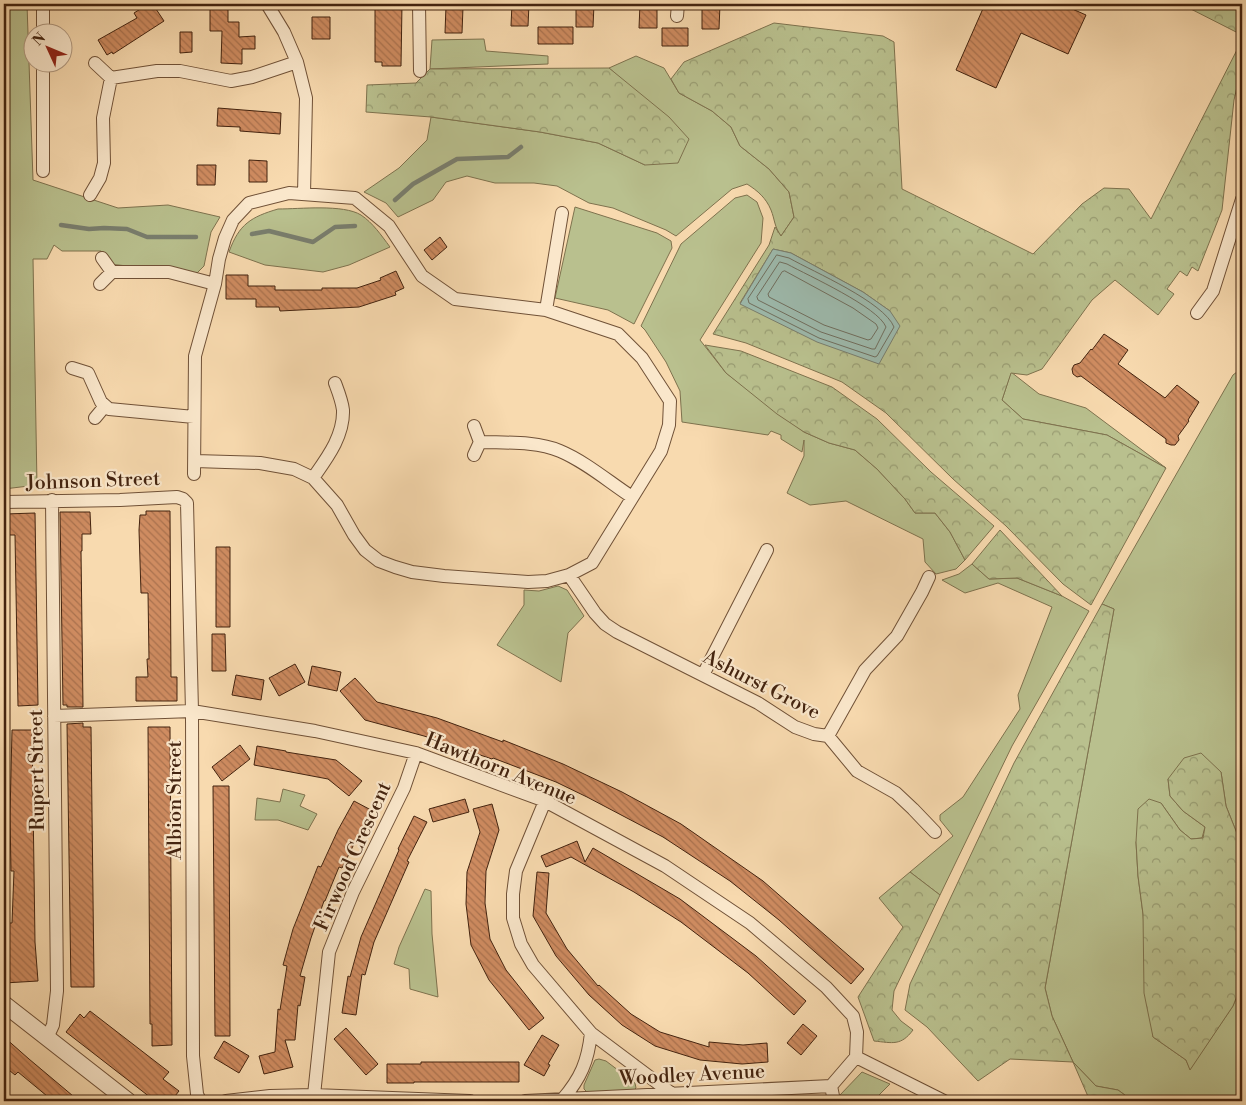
<svg xmlns="http://www.w3.org/2000/svg" width="1246" height="1105" font-family="'Libre Bodoni',serif">
<defs>
<pattern id="forest-crowns" width="20" height="18" patternUnits="userSpaceOnUse" patternTransform="scale(1.25)"><rect width="20" height="18" fill="#b9c08e"/><path d="M2 6a3 3 0 1 1 6 0M12 15a3 3 0 1 1 6 0" fill="none" stroke="#989c72"/></pattern>
<pattern id="building-back-hatch" width="6" height="6" patternUnits="userSpaceOnUse" patternTransform="scale(1.25)"><rect width="6" height="6" fill="#cf8c61"/><path d="M-1 5l2 2M0 0l6 6M5-1l2 2" fill="none" stroke="#aa724e"/></pattern>
</defs>
<rect width="100%" height="100%" fill="#f8daaf"/>
<filter id="stains"><feTurbulence type="fractalNoise" baseFrequency=".004" numOctaves="4"/><feColorMatrix values="0 0 0 0 .2 0 0 0 0 .09 0 0 0 0 .02 0 0 0 .5 -.17"/></filter>
<radialGradient id="worn" r=".72"><stop offset=".6" stop-color="#630" stop-opacity="0"/><stop offset="1" stop-color="#630" stop-opacity=".3"/></radialGradient>
<!-- green -->
<path fill="#b9c08e" stroke="#7e724e" d="M4,4H27L33,180L118,208L168,205L220,217L211,232L204,266L196,274L110,264L101,251H62L54,245L47,259H33L37,485L4,489Z
M484,39L486,51L548,56V64L430,69L432,40Z
M636,56L664,68L679,93L712,111L731,127L740,146L769,169L789,192L794,217L781,236C774,226 775,220 771,210C766,198 758,191 747,184L732,189L676,236L666,230L613,208L589,203L557,186L534,183H495L467,176L446,182L433,200L398,217L386,203L364,192L399,168L427,140L431,117L540,132L598,143L645,165L627,84L609,68Z
M747,195L757,202L763,218L761,243L700,340L726,373L804,432L829,443L855,450L877,469L905,499L915,513H935L950,532L965,560L956,569L936,574L925,562L923,539L846,501L810,505L787,493L804,456V440L802,452L781,439V435L771,431L768,435L682,422L680,391L666,362L645,330L641,326L681,244L735,198Z
M575,207L657,233L671,241L672,248L634,324L608,310L555,298Z
M278,209C300,209 343,204 361,215C373,223 381,235 390,247L349,265L323,272L265,265L229,252C239,224 251,217 278,209Z
M1242,368V846L1226,806L1221,772L1168,779L1170,796L1183,811L1205,827L1202,838L1191,839L1180,830L1161,803L1136,842L1138,876L1143,914L1153,1037L1186,1060L1190,1069L1233,1006L1242,983V1101H1133L1118,1090L1096,1086L1073,1062L1052,1016L1045,988L1114,609L1102,604L1233,375Z
M1011,372L1039,394L1086,408L1166,468L1107,435L1023,419L1002,400Z
M972,564L989,579L1017,578L1062,596L1089,611L1012,746L940,895L910,872L953,836L940,820V815L963,797L1020,709L1018,695L1052,607L998,583L965,593L942,580L959,574Z
M558,586L567,590L584,616L568,633L561,682L497,645L524,605V590L539,591Z
M283,789L305,795L300,806L317,814L308,830L278,820H255L257,798L280,802Z
M425,889L431,891L432,934L438,997L410,989L409,969L394,964L399,947Z
M599,1059L606,1061L635,1083L636,1088L634,1090L587,1092L584,1089V1085L595,1060Z
M862,1072L890,1084L877,1097L866,1099L865,1101H841L840,1095Z"/>
<!-- forest -->
<path fill="url(#forest-crowns)" stroke="#7e724e" fill-rule="evenodd" d="M1181,4H1242V35Z
M774,23L883,36L894,42L902,189L1033,254L1082,204L1104,188L1129,189L1151,219L1242,40V65L1234,100L1222,210L1198,271L1192,267L1187,276L1180,271L1167,289L1174,294L1158,315L1115,280L1092,300L1042,369L1027,375L1011,373L1002,400L1023,419L1107,435L1166,468L1091,605L1063,584L1006,526L953,479L886,413L842,382L746,343L713,334L769,245L775,227L781,236L794,217L789,192L769,169L740,146L731,127L712,111L679,93L671,79L684,62ZM773,249L791,253L863,292L890,311L740,303Z
M609,68L669,117L689,139L678,163L645,165L598,143L540,132L431,117L366,112L367,85L416,83L430,69Z
M705,345L741,351L832,387L877,419L931,472L994,526L965,560L950,532L935,513H915L905,499L877,469L855,450L829,443L804,432L777,414L726,373Z
M1000,530L1062,596L1017,578L989,579L972,564Z
M1102,604L1114,609L1045,988L1052,1016L1073,1062L1096,1086L1118,1090L1133,1101H1090L1073,1062L1010,1059L978,1081L927,1027L905,1010L910,984L1014,763Z
M1201,753L1221,772L1226,806L1242,846V983L1233,1006L1190,1070L1186,1060L1153,1037L1144,993L1143,914L1138,876L1136,842L1138,809L1149,799L1161,803L1180,830L1191,839L1203,838L1205,827L1183,811L1170,796L1168,779L1184,758Z
M910,872L940,895L894,991L892,1010L901,1021L913,1030C901,1046 893,1043 874,1041L858,997L903,927L879,898Z"/>
<!-- water -->
<path fill="#9dbaad" stroke="#797e6e" d="M773,249L791,253L863,292L890,311L900,326L879,364L817,342L740,304Z"/>
<g fill="none" stroke-linecap="round" stroke-linejoin="round">
<!-- shore -->
<path stroke="#706e5e" stroke-width="1" d="M777,255L789,258C814,272 884,302 894,327L877,356L875,357L819,338L749,303L748,299Z
M780,262L787,264C809,276 878,307 886,327L875,349H872L821,332L758,300L757,297Z
M785,271L853,308L876,324L878,328L871,339L868,340L824,325L769,297L768,294L782,272Z"/>
<!-- stream -->
<path stroke="#797e6e" stroke-width="4.5" d="M395,200L413,184L457,159L508,157L521,147
M61,225L89,229L104,228L127,229L147,237H196
M252,234L269,231L313,242L335,227L355,226"/>
</g>
<!-- building -->
<path fill="url(#building-back-hatch)" stroke="#43230f" d="M210,4H228V22H239V37L255,36V49H242V64L221,63L222,31H210Z
M375,4H402L401,66H382V62H375Z
M512,4H529L528,26H511Z
M576,4H594L593,27H576Z
M640,4H657V28H639Z
M702,4H720L719,29H702Z
M985,4H1061L1086,15L1068,54L1021,33L996,88L956,70Z
M446,6L463,7L462,33H445Z
M142,8L156,9L164,21L113,54L112,52L107,55L98,40L137,18L134,13Z
M312,17H330V39H312Z
M538,27H573V44H538Z
M662,28H688V46H662Z
M180,32H192V52L180,53Z
M218,108L281,113L280,134L240,131V127L217,126Z
M249,160L267,161V182H249Z
M197,165H216L215,185H197Z
M440,237L447,247L432,260L424,250Z
M396,271L404,288L395,292L396,295L359,307L280,311L279,307H256V299H226V275H248V286H275V290H322V288H357L381,280L380,278Z
M1104,334L1128,350L1118,364L1165,398L1177,385L1199,402L1188,420L1189,421L1178,436L1179,440L1175,445H1171L1166,443V439L1081,376L1077,377L1073,374L1072,369L1074,365L1080,363L1091,349L1092,350Z
M146,511H170L171,677H177V701H136V677H148L147,659H149L148,593H141L139,530L140,515H146Z
M60,512H90L91,534H82V551H81L83,707H67V705H63Z
M35,513L38,705L18,706L15,535H6L5,514Z
M216,547H230V627H216Z
M212,634H225L226,671H212Z
M295,664L305,682L279,696L269,678Z
M312,666L341,672L337,691L308,685Z
M236,675L264,680L261,700L232,695Z
M355,678L377,702L437,718L503,742V740L563,764L622,792L681,824L763,881L864,969L851,984L779,920L730,881L663,837L587,797L556,782L493,758L492,759L424,736L365,720L340,691Z
M83,723V727H91L94,981V987H71L67,724Z
M148,727H170L172,1045L152,1046V1024H150Z
M12,730H32L35,942L38,981L4,983L5,923H12L14,871H11L10,816Z
M240,745L250,759L222,781L212,767Z
M257,746L286,751V752L336,760L362,781L349,796L328,779L254,765Z
M213,786H229L230,1036H215Z
M465,799L469,812L433,822L429,809Z
M354,801L371,810L342,868L339,867L325,901H324L311,938L300,976L305,977L300,1006L298,1005L295,1040H285L293,1067L264,1074L259,1056L275,1052L278,1009L280,1010L287,966L283,965L293,929L318,866L321,867L338,830Z
M492,804L499,830L486,871L485,903L490,939L506,970L544,1018L529,1030L489,980L471,945L466,904L467,872L480,832L473,809Z
M414,816L427,822L407,861L409,862L374,942L365,975L362,974L356,1015L342,1013L348,976L350,977L361,937L399,850L398,849Z
M577,841L585,862L593,848L680,899L756,956L806,1001L794,1015L748,973L681,922L634,892L571,857L546,867L541,856Z
M537,872L549,873L546,913L567,949L598,986L599,985L631,1014L660,1032L709,1047V1042L743,1045L767,1043L768,1062L742,1064L700,1060L655,1046L622,1025L589,995L556,956L533,916Z
M90,1011L169,1072L163,1079L179,1091L171,1101H155L66,1032L80,1014L84,1018Z
M803,1024L817,1036L801,1055L787,1043Z
M346,1028L378,1064L366,1075L334,1039Z
M542,1035L559,1045L548,1064L550,1065L544,1076L524,1065Z
M4,1037L29,1059L79,1101H53L18,1072L15,1075L4,1066L9,1060L4,1056Z
M224,1041L249,1056L239,1073L214,1058Z
M421,1062H519V1082H414V1083H387V1064H421Z"/>
<g fill="none" stroke-linecap="round" stroke-linejoin="round">
<defs>
<path id="minor" d="M267,4L284,32L297,62L306,98L304,194
M419,4L420,71
M677,16L678,4
M43,32V4
M111,78L157,71H180L231,81L252,77L297,62
M43,171V62
M90,195L100,178L104,163L103,118L111,78L95,63
M112,272H169L215,284
M100,284L112,272L102,258
M546,310L562,213
M1197,313L1213,291L1242,199
M72,368L88,373L101,402L109,409L194,417
M95,418L105,406
M480,442C506,443 536,441 560,451C586,462 609,482 632,497
M474,455L480,442L474,426
M194,474L195,356L215,284L219,259L225,238L233,220L249,203L289,193L355,198L389,226L422,276L455,299L546,310L618,334L642,358L670,401L669,425L661,451L592,563L569,575L547,581L528,582L444,576L412,572L395,567L379,561L365,550L354,535L337,505L313,478L294,469L260,463L195,461
M313,478C327,458 344,436 343,410C342,401 338,391 335,383
M4,502L120,500L177,497L183,499L187,503L192,711L193,1056L197,1094L200,1101
M569,575L595,613L605,624L617,632L758,703L795,727L814,734L828,736L857,771L896,793L913,809L935,832
M703,675L767,550
M54,716L192,711L315,731L416,753L545,801L665,866L750,923L826,987L853,1016L857,1032L856,1057L831,1086
M828,736L865,670L897,636L922,592L929,577
M545,801L516,871L513,894V918L521,944L533,965L591,1033L671,1093
M47,1038L53,1025L57,991L52,500
M856,1057L944,1101
M831,1086L834,1101
M314,1095L329,952L353,892L404,788L416,753
M562,1100C581,1078 588,1061 591,1033
M226,1101L270,1096L314,1095L470,1101
M525,1101L831,1086"/>
<path id="tertiary" d="M4,1004L128,1101"/>
</defs>
<!-- minor casing -->
<use href="#minor" stroke="#705137" stroke-width="14"/>
<!-- tertiary casing -->
<use href="#tertiary" stroke="#705137" stroke-width="18"/>
<!-- minor -->
<use href="#minor" stroke="#fae7cb" stroke-width="12"/>
<!-- tertiary -->
<use href="#tertiary" stroke="#fae7cb" stroke-width="16"/>
</g>
<g text-anchor="middle" stroke-width="4.5" stroke-linejoin="round" paint-order="stroke">
<!-- street labels -->
<g font-size="20" fill="#43230f" stroke="#fae7cb">
<text transform="translate(93 480) rotate(-2)" y="7">Johnson Street</text>
<text transform="translate(762 684) rotate(27)" y="7">Ashurst Grove</text>
<text transform="translate(501 768) rotate(22)" y="7">Hawthorn Avenue</text>
<text transform="translate(36 770) rotate(-91)" y="7">Rupert Street</text>
<text transform="translate(174 800) rotate(-90)" y="7">Albion Street</text>
<text transform="translate(352 856) rotate(-66)" y="7">Firwood Crescent</text>
<text transform="translate(692 1074) rotate(-3)" y="7">Woodley Avenue</text>
</g>
</g>
<!-- margin -->
<rect width="1246" height="1105" fill="none" stroke="#f8daaf" stroke-width="20"/>
<rect x="5" y="5" width="1236" height="1095" fill="none" stroke="#43230f" stroke-width="2.5"/>
<rect x="10" y="10" width="1226" height="1085" fill="none" stroke="#43230f"/>
<!-- north arrow -->
<g transform="translate(48 48) rotate(314)"><circle r="24" fill="#fae7cb" stroke="#b19980"/>
<path d="M0-4L9 19L0 12L-9 19Z" fill="#8f2418"/>
<text y="-8" font-size="14" font-weight="bold" text-anchor="middle" fill="#43230f">N</text>
</g>
<rect width="100%" height="100%" filter="url(#stains)"/>
<rect width="100%" height="100%" fill="url(#worn)"/>
</svg>
